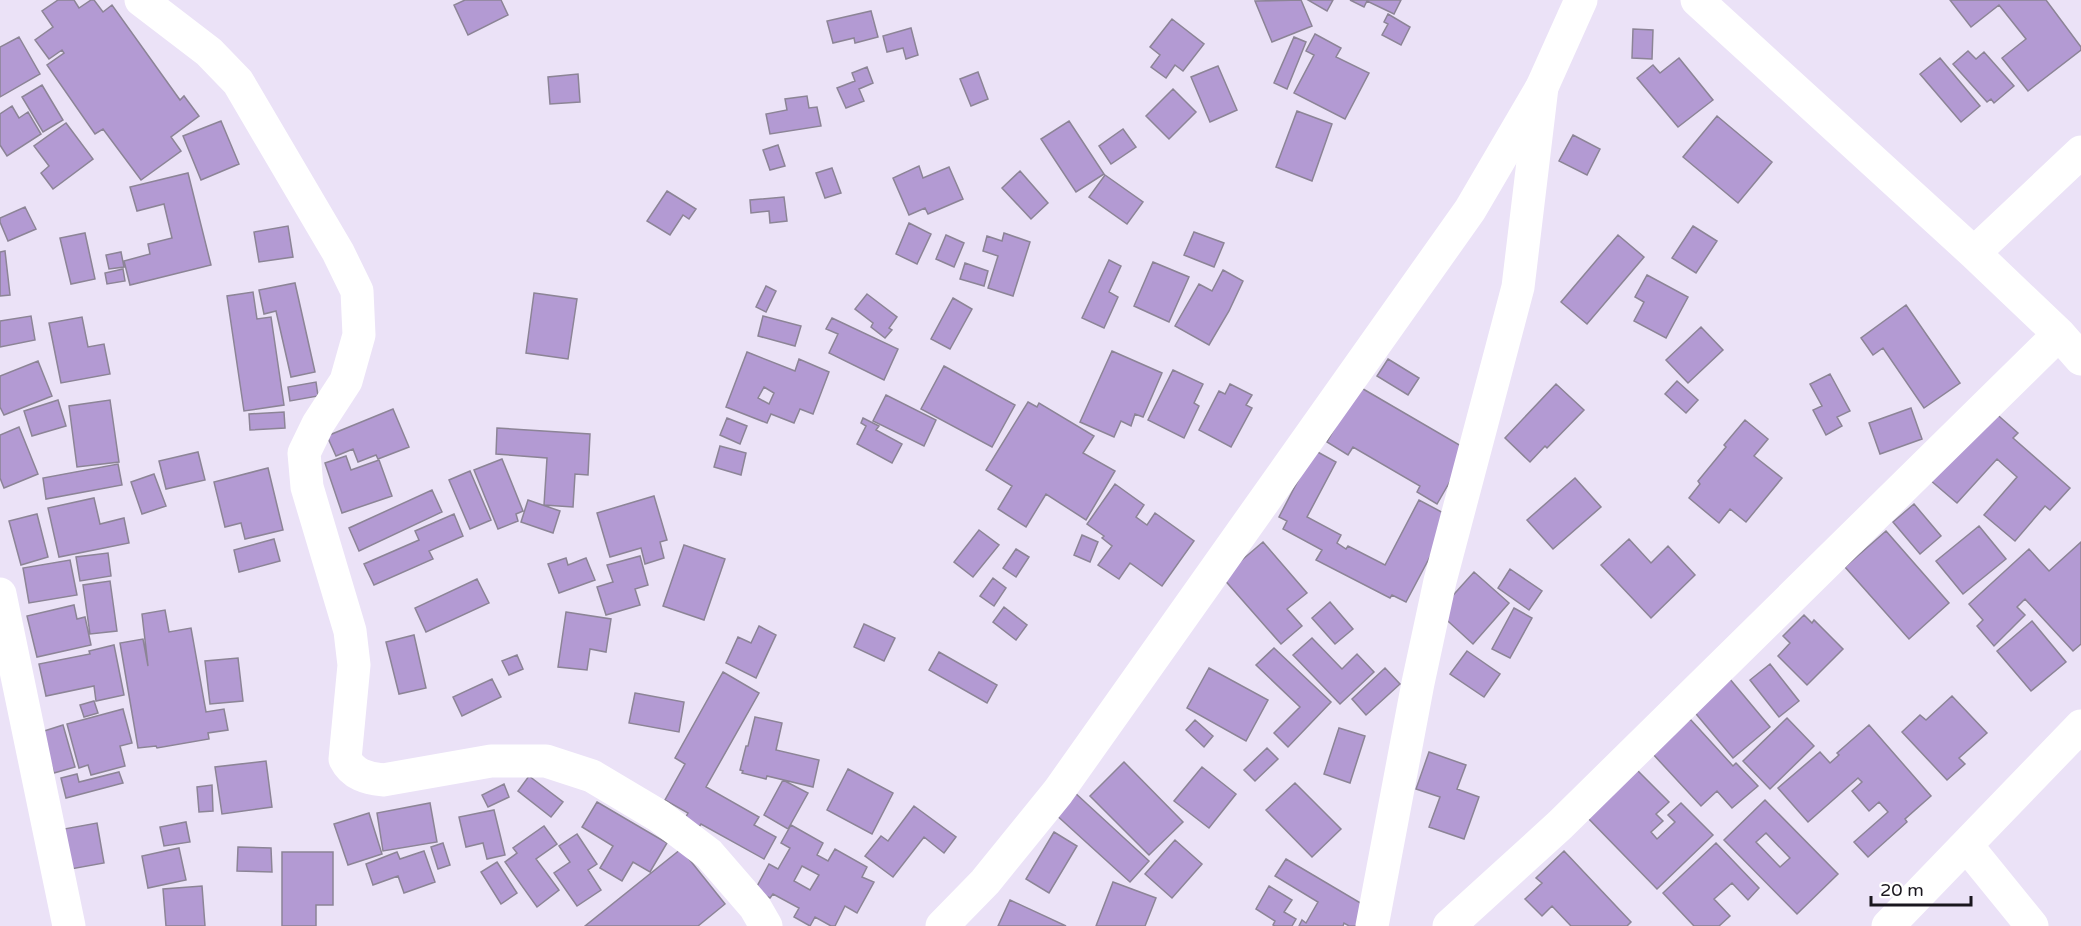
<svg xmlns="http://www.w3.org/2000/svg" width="2081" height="926" font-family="'Varela Round',sans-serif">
<rect width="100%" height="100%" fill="#ebe2f7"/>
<!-- building -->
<path fill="#b39ad3" stroke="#8c8496" stroke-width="1.5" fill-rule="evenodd" d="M58,0H74L79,8L91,0H94L103,12L112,5L180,100L184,96L199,116L171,137L181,151L141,180L103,129L95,134L47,65L64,53L62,50L49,59L35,40L53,27L42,11Z
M465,0H501L508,15L468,35L454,5Z
M1301,0L1312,26L1272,42L1255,1Z
M1308,0H1333L1327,11Z
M1350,0H1401L1394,14L1367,1L1364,7Z
M1950,0H2046L2081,47V50L2028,91L2002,58L2026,39L1999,5L1971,27Z
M871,11L878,37L855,43L854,38L833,43L827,21Z
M1388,14L1410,27L1401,45L1382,35L1388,24L1384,22Z
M1172,19L1204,44L1183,71L1175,65L1166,78L1151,67L1160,55L1150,47Z
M911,28L918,55L906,59L903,48L887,52L883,36Z
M1633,29L1653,30L1652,59L1632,58Z
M1315,34L1341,48L1336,57L1369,73L1345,119L1294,93L1314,55L1306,51Z
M19,37L40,74L0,97V47Z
M1294,37L1306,42L1287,89L1274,83Z
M1968,51L1976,59L1984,52L2014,86L1994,103L1991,99L1987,102L1953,64Z
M1679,58L1713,100L1678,127L1637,78L1653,65L1660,73Z
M1940,58L1980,106L1961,122L1920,74Z
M1218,66L1237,110L1210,122L1191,77Z
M867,67L873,83L859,89L864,101L846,108L837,88L855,81L852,73Z
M978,72L988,99L971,106L960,79Z
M578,74L580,102L550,104L548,77Z
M42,85L63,120L43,132L22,97Z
M1173,89L1196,112L1169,139L1146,116Z
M807,96L809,108L817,107L821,126L770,134L766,114L787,110L785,99Z
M12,106L19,118L28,112L41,134L7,156L0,145V114Z
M1297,111L1332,124L1312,181L1276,167Z
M1717,116L1772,162L1738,203L1683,157Z
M221,121L239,164L201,180L183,136Z
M1069,121L1104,174L1076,192L1041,139Z
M66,123L93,159L53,189L41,173L49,166L34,146Z
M1123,129L1136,147L1111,164L1099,146Z
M1573,135L1600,149L1587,175L1559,161Z
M778,145L785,166L770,170L763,150Z
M919,166L923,178L949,167L963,199L928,214L925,208L909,215L893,178Z
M832,168L841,193L825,198L816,173Z
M1020,171L1048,203L1031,219L1002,188Z
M188,173L211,265L130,285L124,261L150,254L148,244L172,238L164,204L137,211L130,187Z
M1105,175L1143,202L1127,224L1089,197Z
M667,191L696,209L689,219L683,215L670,235L647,221Z
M784,197L787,221L770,223L769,211L751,213L750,200Z
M25,207L36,229L8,241L0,222V218Z
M909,223L931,234L917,264L896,254Z
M288,226L293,257L259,262L254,232Z
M1693,226L1717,241L1696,273L1672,258Z
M1194,232L1224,243L1214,267L1184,255Z
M85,233L95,279L71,284L60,238Z
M1004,233L1030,242L1013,296L988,288L998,256L983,251L987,236L1002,241Z
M946,235L964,243L954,267L936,259Z
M1618,235L1644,257L1587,324L1561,302Z
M5,251L10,295L0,296V252Z
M121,252L124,267L109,269L106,255Z
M1109,260L1121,266L1109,292L1118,297L1104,328L1082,318Z
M1153,262L1189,277L1169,322L1134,306Z
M965,263L988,271L984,286L960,279Z
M123,269L125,281L107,284L105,273Z
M1223,270L1243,281L1229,311L1209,345L1175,326L1199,284L1212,291Z
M1647,275L1688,297L1666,338L1634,321L1644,302L1635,297Z
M295,283L315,372L291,377L276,311L264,314L259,290Z
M766,286L776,291L766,312L756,307Z
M253,292L257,319L271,317L284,405L244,411L227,296Z
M534,293L577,299L568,359L526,353Z
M867,294L897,317L889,328L892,330L885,338L871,327L873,323L855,309Z
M953,298L972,309L950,349L931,339Z
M1906,305L1960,383L1924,408L1883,348L1873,355L1861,338Z
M31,316L35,340L0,347V321Z
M763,316L801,326L795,346L758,336Z
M82,317L88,347L104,344L110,374L61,383L49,323Z
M832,318L898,349L884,380L829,353L838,334L826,329Z
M1701,327L1723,350L1688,383L1666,360Z
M1112,351L1162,373L1143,417L1135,414L1131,426L1121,421L1114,437L1080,422Z
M747,352L795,371L799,359L829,372L813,414L800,409L794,423L771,414L767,423L726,407ZM764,387L774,393L769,404L758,398Z
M1388,359L1419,378L1408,395L1377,376Z
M38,361L52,396L4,415L0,407V376Z
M944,366L1015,405L992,447L921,409Z
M1173,370L1203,384L1194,403L1199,406L1184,438L1148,420Z
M1830,374L1850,411L1837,417L1842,426L1826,435L1813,410L1822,406L1810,384Z
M1677,381L1698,400L1686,413L1665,394Z
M316,382L318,396L290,401L288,387Z
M1230,384L1252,395L1246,405L1252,408L1231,447L1199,430L1219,391L1225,394Z
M1556,384L1584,410L1547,448L1545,446L1530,462L1505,438Z
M1358,386L1468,450L1437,504L1417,492L1420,486L1353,447L1348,455L1327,442Z
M886,395L936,420L924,446L873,421Z
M58,400L66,426L32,436L24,411Z
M110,400L119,462L77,467L69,406Z
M1028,402L1037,407L1039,403L1094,436L1083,453L1115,471L1086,520L1046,494L1026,527L998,509L1012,486L986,470Z
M1911,408L1922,439L1880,454L1869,423Z
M393,409L409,447L378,459L376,455L358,462L353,449L336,456L327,436Z
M1992,410L2018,433L2013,438L2070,488L2050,510L2045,506L2015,541L1984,515L2017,477L1997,459L1957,503L1930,480Z
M284,412L285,428L250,430L249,414Z
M727,418L747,426L740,444L720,435Z
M863,418L879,426L876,430L902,444L892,463L857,444L866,426L861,423Z
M1745,420L1768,439L1754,456L1782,478L1746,522L1730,509L1719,523L1689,498L1700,484L1698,481L1726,447L1724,445Z
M19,427L38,474L4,488L0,478V435Z
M497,428L590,434L588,475L575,474L573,507L544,505L547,458L496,454Z
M720,446L746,453L741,475L714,467Z
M1314,450L1336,462L1307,517L1341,535L1337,543L1346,549L1348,546L1385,565L1419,500L1451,517L1406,602L1392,595L1390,598L1316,560L1322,550L1283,529L1287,521L1279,517Z
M198,452L205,480L166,489L159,461Z
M346,456L351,470L379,460L392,496L342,513L325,463Z
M502,459L523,511L516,514L518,521L498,529L474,470Z
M118,464L122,485L46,499L43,478Z
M268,468L283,530L245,539L241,523L225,527L214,482Z
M470,471L491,520L470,529L449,480Z
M154,474L166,506L142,514L131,482Z
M1575,478L1601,507L1553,549L1527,520Z
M1115,484L1144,505L1136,517L1147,525L1155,513L1194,541L1162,586L1130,563L1119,579L1098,565L1112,546L1102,538L1104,536L1087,524Z
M432,490L442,512L359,551L349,528Z
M654,496L667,540L660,542L664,558L645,564L641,548L610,557L597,513Z
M94,498L100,524L124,518L129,543L59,557L48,508Z
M528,500L560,511L553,533L521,522Z
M1914,504L1941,536L1920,554L1893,522Z
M37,514L48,557L21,565L9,521Z
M454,514L463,536L429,551L433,559L374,585L364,564L419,540L415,531Z
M1979,526L2006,559L1963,594L1936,561Z
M979,530L999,545L973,577L954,562Z
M1886,531L1949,603L1909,639L1845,567Z
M1082,535L1098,542L1090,562L1074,555Z
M274,539L280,561L239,572L234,550Z
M1629,539L1651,563L1668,546L1695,575L1651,618L1601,565Z
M1263,542L1307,593L1287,609L1302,626L1281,644L1222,577Z
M2081,542V644L2073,651L2025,599L2017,607L2025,615L1994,646L1977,626L1983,620L1969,604L2029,549L2049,571Z
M684,545L725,559L704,620L663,606Z
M1016,549L1029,557L1016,577L1003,568Z
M108,553L111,576L80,581L76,557Z
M640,556L648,585L635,589L640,605L606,615L597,587L613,582L607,565Z
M566,558L568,565L586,558L595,580L559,593L548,564Z
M70,560L77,595L29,603L23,568Z
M1510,569L1542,591L1529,610L1498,588Z
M1474,572L1509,603L1473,644L1438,612Z
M993,578L1006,588L994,606L980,596Z
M477,579L489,603L426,632L415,608Z
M110,581L117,631L90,634L83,585Z
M1330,602L1353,629L1335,644L1312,618Z
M74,605L77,619L85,617L91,645L37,657L27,616Z
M1004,607L1027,625L1016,640L993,622Z
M1514,608L1532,618L1510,658L1492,649Z
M165,610L169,632L191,628L206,712L224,709L228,730L208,733L209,739L157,748L156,746L138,748L120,643L143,639L148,666L142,614Z
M566,612L611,619L606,652L590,649L587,670L558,667Z
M1804,615L1812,623L1814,620L1843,649L1807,685L1778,656L1790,643L1783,636Z
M2032,621L2066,662L2031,691L1997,651Z
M864,624L895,638L884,661L854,647Z
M759,626L776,635L756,678L726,663L738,637L751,643Z
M414,635L426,688L399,694L386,642Z
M1312,638L1342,669L1357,654L1374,672L1340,704L1293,655Z
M114,645L124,695L96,701L94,686L46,696L39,664L90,654L89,651Z
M1274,648L1331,702L1288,747L1274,733L1300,707L1256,665Z
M1467,651L1500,674L1484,697L1450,674Z
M939,652L997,685L987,703L929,670Z
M517,655L523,669L509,675L502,661Z
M238,658L243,701L210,704L205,661Z
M1770,664L1799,701L1779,717L1750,680Z
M1209,668L1268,700L1246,741L1187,708Z
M1385,668L1400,684L1366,715L1352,699Z
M723,672L759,693L706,787L759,817L754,825L776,837L764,859L701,824L697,830L683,822L688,813L665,800L685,764L675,758Z
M1729,678L1770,727L1733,758L1692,709Z
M492,679L501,697L462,716L453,697Z
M635,693L684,702L679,732L629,723Z
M1952,696L1987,733L1959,758L1965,764L1947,780L1902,732L1920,715L1926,720Z
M94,701L98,713L84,717L80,705Z
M123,709L132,743L120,746L125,766L91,775L88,765L79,768L67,724Z
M755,717L782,723L776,750L819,760L813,787L767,776L766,779L742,773L743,771L740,770L746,746H748Z
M1787,718L1814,746L1770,789L1743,761Z
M1690,719L1733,766L1736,763L1758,786L1732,808L1717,791L1701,806L1652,753Z
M1195,720L1213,736L1204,747L1186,730Z
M63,725L75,767L54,773L41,732Z
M1869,725L1931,796L1905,819L1907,822L1868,857L1854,842L1888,812L1879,802L1869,811L1852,791L1862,782L1858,778L1808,822L1778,788L1820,752L1830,763L1839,755L1837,753Z
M1339,728L1365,736L1350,783L1324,774Z
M1267,748L1278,759L1255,781L1244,770Z
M1429,752L1466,765L1457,789L1479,797L1464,839L1429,827L1440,797L1416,789Z
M266,761L272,807L222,814L215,767Z
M1124,762L1183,822L1149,855L1090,796Z
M1632,765L1669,802L1656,814L1663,821L1651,832L1657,839L1675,822L1668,815L1681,803L1713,835L1657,889L1583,813Z
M1202,767L1236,794L1209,828L1174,801Z
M848,769L893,793L872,834L827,810Z
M119,772L123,783L66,798L61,778L77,774L79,782Z
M529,776L563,802L551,817L518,791Z
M783,780L808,793L788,829L764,815Z
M1295,783L1341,829L1312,857L1266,810Z
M504,784L509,797L488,807L482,795Z
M212,785L213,811L199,812L197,787Z
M1073,791L1149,861L1130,882L1054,813Z
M1765,800L1838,874L1797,914L1724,840ZM1766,833L1790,858L1780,867L1756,842Z
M597,802L667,843L650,872L633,862L622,881L600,868L613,846L582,827Z
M430,803L437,842L383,851L377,813Z
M914,806L956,837L944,853L924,837L893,877L865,856L881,836L888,841Z
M494,810L505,855L487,859L483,843L466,847L459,817Z
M369,813L382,854L348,865L334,824Z
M186,822L190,842L164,846L160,827Z
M97,823L104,863L71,869L64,829Z
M791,825L823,843L817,855L828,861L835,849L867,867L862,877L874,882L857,913L845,906L835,926H831L815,917L810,926L794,917L799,908L773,894L770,898L755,890L769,864L778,869L790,848L781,843ZM802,866L819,875L810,890L794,881Z
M544,826L557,844L536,859L559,890L537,907L505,862L517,853L513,848Z
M1054,832L1077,846L1049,893L1026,879Z
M577,834L597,864L588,870L601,890L577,906L554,873L570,862L559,846Z
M1175,840L1202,864L1172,898L1145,874Z
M443,843L450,865L438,869L431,847Z
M1716,843L1759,888L1748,900L1732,883L1714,899L1730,916L1719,926H1694L1663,893Z
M238,847L271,848L272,872L237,871Z
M179,848L186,880L148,888L142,856Z
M681,849L725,904L698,926H585Z
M424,851L435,882L404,893L398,876L373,885L366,864L397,852L400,859Z
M1564,851L1631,922L1627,926H1571L1552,906L1542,916L1525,899L1542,883L1536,878Z
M282,852H333V905H316V926H282Z
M1286,859L1369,908L1359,926H1349L1344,923L1343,926H1299L1302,920L1306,923L1318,902L1275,876Z
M497,862L517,893L501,904L481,872Z
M1113,882L1156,898L1145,926H1096Z
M202,886L205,926H166L163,889Z
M1269,886L1292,900L1284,912L1296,919L1292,926H1275L1273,925L1275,921L1256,909Z
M1010,900L1066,926H998Z"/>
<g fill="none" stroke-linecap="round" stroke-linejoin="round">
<!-- street -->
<path stroke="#fff" stroke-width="33" d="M141,0L209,52L238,82L338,252L357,291L359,335L346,381L318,424L304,453L307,487L350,631L354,665L345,759C353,775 367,778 383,780L491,761H546L592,776L659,816L709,854L755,907L766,926
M1697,0L1974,253L2059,334L2081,359
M1974,253L2081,152
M0,594L69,926
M1967,846L2032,926
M1372,926L1418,683L1440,581L1518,287L1542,87
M1449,926L1560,825L2059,334
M1888,926L2081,726"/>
<!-- secondary -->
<path stroke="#fff" stroke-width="33" d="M942,926L985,882L1058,792L1470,210L1542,87L1581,0"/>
</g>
<!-- scale -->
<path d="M1871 896v9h100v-9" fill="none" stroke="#1a171e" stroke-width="3"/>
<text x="1880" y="896" font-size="18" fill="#1a171e" stroke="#ffffff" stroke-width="4.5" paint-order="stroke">20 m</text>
</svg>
